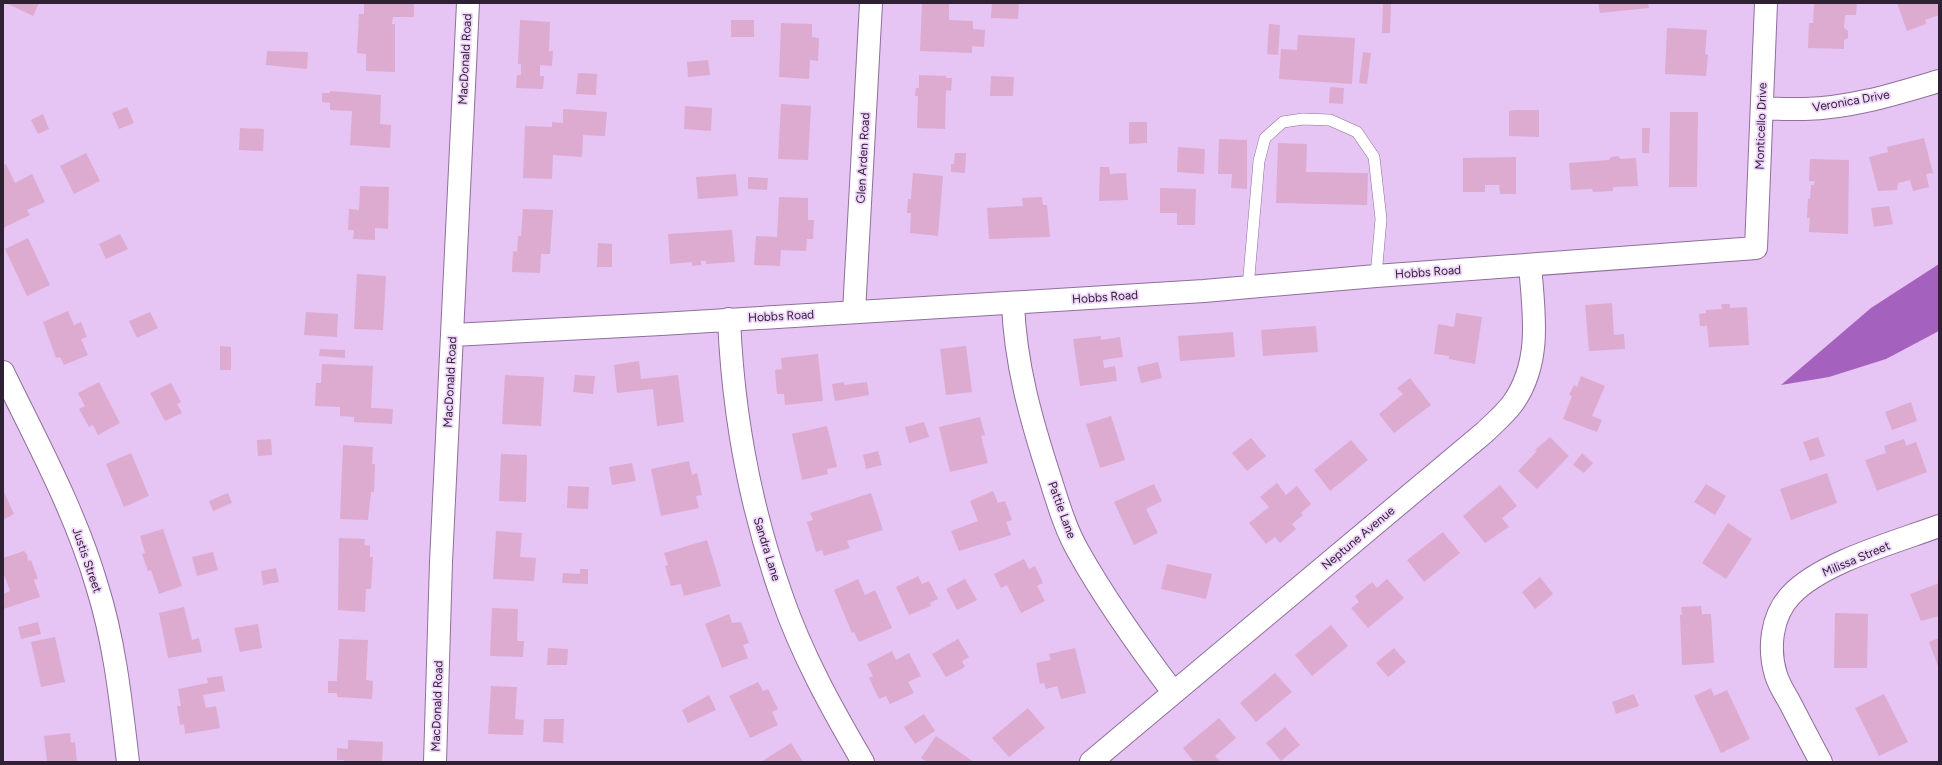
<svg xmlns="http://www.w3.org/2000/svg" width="1942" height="765" font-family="Figtree,sans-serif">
<rect width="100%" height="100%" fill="#e6c4f4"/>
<!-- water -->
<path fill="#a561be" d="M1939,264V330L1937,332L1886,359L1829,377L1781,385L1871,308Z"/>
<!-- building -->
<path fill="#ddabd0" d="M6,3H39L33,16Z
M364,3H414V17H393L392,24H395V72L366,71V54L357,53L359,14H364Z
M922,3H949V20L973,21V29L985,30L984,47L972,46V53L920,51Z
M992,3H1019L1018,19L991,18Z
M1383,3H1391L1390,33H1382Z
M1598,3H1648L1649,8L1600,13Z
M1814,3H1857L1856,15H1845L1844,28L1848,31V38L1844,40V49L1808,48L1809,23H1813Z
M1897,3H1939V15L1925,20L1926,24L1907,31Z
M520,20L550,22L549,51H553L552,66L540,65V76H544L543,89L516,88L517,75H521V64H518Z
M731,20H754V37H731Z
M781,23L812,24V37L819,38L818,61L810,60L809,79L779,77Z
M1269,24L1280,25L1278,55L1267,54Z
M1667,28L1707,30L1705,54L1708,55L1706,76L1665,74Z
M1298,35L1355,38L1352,84L1279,79L1281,49L1297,50Z
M267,51L308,52L307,69L266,65Z
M1363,52L1371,53L1367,84L1359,83Z
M708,60L710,75L688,77L687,62Z
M578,73L597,74L596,95L576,94Z
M919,75L946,76V78H952L951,91L946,90L945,129L917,128L918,96H915L916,88H919Z
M991,76L1014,77L1013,96H990Z
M1330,87L1344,88L1343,104L1329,103Z
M330,91L381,95L380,124L391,125L390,148L350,145L352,111L330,110V103L322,102V93H330Z
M781,104L811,106L808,160L778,159Z
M685,106L712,108L711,131L684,129Z
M127,107L134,123L119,129L112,113Z
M563,109L607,112L605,136L583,135L582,157L553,155L552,179L523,178L525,126L552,127V122L563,123Z
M1515,110H1539V137L1509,136V111Z
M1670,112H1698L1697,187H1669Z
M43,114L49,129L38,134L31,120Z
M1129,122H1147V143L1129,144Z
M240,128L264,129L263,151L239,150Z
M1642,128H1650L1649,153H1642Z
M1924,138L1933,173L1926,174L1929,187L1913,191L1910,180L1898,183L1897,190L1878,191L1869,157L1888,152L1887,147Z
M1219,139L1247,140V189L1231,188L1232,174H1218Z
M1278,143L1307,144L1306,172L1368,173L1367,205L1276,203Z
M1178,147L1205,149L1204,174L1177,172Z
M86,153L100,181L74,194L60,166Z
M955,153H966L965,173L951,172V164H954Z
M1618,156L1621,159L1636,158L1638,186L1613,187V191L1593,192L1592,189L1571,190L1569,163L1609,160L1611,157Z
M1516,157V194H1500L1499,185H1485V192H1463V158Z
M1810,159L1849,160L1848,234L1809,232L1810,218H1807L1808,199H1810L1811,185H1814L1815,181H1809Z
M6,164L15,183L32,174L45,202L27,210L30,215L3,228V166Z
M1100,167H1109L1110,174L1126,173L1128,200L1099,201Z
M913,173L943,176L938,236L910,233L911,213H907L908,199H911Z
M736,174L738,196L698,199L696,177Z
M748,177L768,178L767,190L748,189Z
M360,186L389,187L388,229L375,228V240L353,239L354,230H348L349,209L359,210Z
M1160,188L1196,189L1195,225H1177V213H1160Z
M779,197L808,198V220H814L813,239H807L806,251L781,250L780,266L754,265L756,236L777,237Z
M1042,197L1043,205H1047L1050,237L989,239L987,208L1023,206L1022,198Z
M1889,206L1893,224L1874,227L1871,208Z
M523,209L553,210L550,254H541L540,273L512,272L513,251L517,252L518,236H521Z
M732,230L735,262L706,264V261H701V265L692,266V262L670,264L668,234Z
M120,234L128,249L106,259L99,244Z
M28,238L50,285L27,296L5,249Z
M598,243L612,244V267H597Z
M357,274L386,276L383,330L354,329Z
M1612,303L1614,335L1624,334L1625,349L1589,351L1585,305Z
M1721,304H1730V308L1747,307L1749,345L1709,347L1707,326H1700L1699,314L1706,313V310L1722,309Z
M68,311L74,325L81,322L87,337L81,339L88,355L64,365L60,357L56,358L43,322Z
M150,312L158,328L137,338L129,321Z
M306,312L338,314L337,337L304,335Z
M1456,313L1482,317L1475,364L1449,359V356L1434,354L1438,324L1454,327Z
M1316,326L1318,352L1263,356L1261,330Z
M1233,332L1235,357L1180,361L1178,336Z
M1101,336V340L1120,337L1123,357L1103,360L1104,368L1115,366L1117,381L1080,386L1073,339Z
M220,346L231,347V370H220Z
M966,346L972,392L946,395L940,349Z
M320,349L345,350V358L319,356Z
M818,354L823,401L785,405L784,394H777L775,370L782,369L781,358Z
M639,361L641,379L678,375L684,422L657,426L653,389L617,393L614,365Z
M1158,362L1162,378L1141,383L1137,367Z
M322,364L373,366L371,408L393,409L392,424L354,422V417L340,416V407L315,406L316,383H321Z
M505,375L544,377L541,426L502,424Z
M575,375L595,376L593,394L573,392Z
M1581,376L1605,386L1592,416L1602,420L1597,432L1563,419L1572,396L1569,395L1574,385L1577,387Z
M1410,378L1431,405L1394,433L1379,414L1403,394L1397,388Z
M99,382L120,423L98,435L93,425L89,427L79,409L85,406L78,393Z
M844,382V385L867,382L869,395L835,401L832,384Z
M171,383L181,402L177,404L182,413L165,421L150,393Z
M1911,402L1917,421L1892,430L1885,412Z
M1111,416L1125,460L1100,468L1086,424Z
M980,417L985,435L981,436L988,463L950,472L939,427Z
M924,422L929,437L909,443L905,427Z
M827,426L837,467L827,469L828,474L802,480L792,434Z
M1550,437L1569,456L1537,489L1518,471L1537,451L1535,450Z
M1818,437L1825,456L1810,461L1803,442Z
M1251,438L1266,456L1247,471L1232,453Z
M271,439L272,455L258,456L257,440Z
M1904,439L1906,446L1916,442L1927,472L1877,491L1865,460L1886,453L1884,446Z
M1351,440L1368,460L1330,491L1314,470Z
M343,445L373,447L372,464H375L374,492H371L368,520L340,519Z
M878,451L882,465L866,469L863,455Z
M131,453L149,496L124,507L106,464Z
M1582,453L1593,463L1584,473L1573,465Z
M501,454L527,455L526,502L499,501Z
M689,461L692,475L697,473L702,495L696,496L699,508L661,516L651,469Z
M632,463L636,481L612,485L609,467Z
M1827,473L1837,503L1791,520L1780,489Z
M1277,483L1286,495L1297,486L1311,504L1301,513L1303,515L1292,524L1296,529L1280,543L1275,537L1266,544L1249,523L1269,507L1260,497Z
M1154,484L1162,501L1146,509L1158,533L1134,545L1114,502Z
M1706,484L1726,496L1715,515L1694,502Z
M1500,485L1517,506L1502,518L1509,527L1485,543L1463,516Z
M568,486L589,487L588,509L567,508Z
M3,490L14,514L3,520Z
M993,491L998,503L1005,501L1012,520L1006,522L1011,535L959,551L951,531L978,521L970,501Z
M228,493L232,503L213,511L209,501Z
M871,493L883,530L847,541L850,548L824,556L822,550L816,552L807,522L813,520L810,513Z
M1728,523L1752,539L1726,579L1702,563Z
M163,529L182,586L159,594L151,570L148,571L142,554L145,553L140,536Z
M496,531L522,533L520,557L536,558L534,581L493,579Z
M1443,532L1460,553L1424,582L1407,560Z
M339,538L365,539L364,545L370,546V557H373L371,589H366L365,612L338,610Z
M707,540L721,586L684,596L681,584L671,586L665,566L668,565L664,553Z
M24,551L27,554L28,561L31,560L38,579L34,580L40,597L3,609V594L10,591L3,572V558Z
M213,552L218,570L197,576L192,557Z
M1024,559L1029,569L1035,566L1043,583L1037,586L1045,601L1021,613L1007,585L1001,588L994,574Z
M1167,564L1212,574L1206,599L1161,589Z
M276,568L279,582L263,585L261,571Z
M580,569H588V584L562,583L563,573L580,574Z
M918,576L922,584L929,581L938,599L930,603L931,606L909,615L896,587Z
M1540,577L1553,594L1535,609L1522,592Z
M858,579L865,595L875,590L892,628L859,642L854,632L852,633L834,590Z
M965,579L977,600L957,610L946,589Z
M1387,579L1404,598L1368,628L1351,608L1359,602L1355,596L1372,582L1377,588Z
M1939,583V616L1921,621L1910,594Z
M1701,606L1702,614H1711L1714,663L1682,665L1680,615H1682L1681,607Z
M184,607L192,640L199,638L202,652L168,658L159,613Z
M492,608L518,609L517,641H524L523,657L490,656Z
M1835,613L1868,614L1867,668H1834Z
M729,614L732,623L741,622L749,643L743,645L748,658L722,668L705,624Z
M38,622L41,634L21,639L18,627Z
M258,624L262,648L240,652L234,628Z
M1331,625L1348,646L1312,676L1295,655Z
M55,637L65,682L41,687L31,642Z
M1939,638V669L1929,642Z
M339,639L368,640L366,680L373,681L372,699L337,697V693H328V681H337Z
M958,639L969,657L962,661L965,667L946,677L932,654Z
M548,648L568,649L567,665H547Z
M1075,648L1086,693L1061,699L1057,686L1046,689L1044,683L1040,684L1036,663L1051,660L1049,654Z
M1394,648L1406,662L1388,677L1376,663Z
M892,651L896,660L909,653L921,676L908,682L914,693L890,704L886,696L879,699L869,678L873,676L867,664Z
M1275,673L1292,692L1256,722L1240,703Z
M222,676L225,691L203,695L206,708L216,706L220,728L185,734L184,724L180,725L177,706H181L178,689L208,683L207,678Z
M758,682L763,691L768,689L778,709L772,712L778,725L750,738L729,696Z
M491,686L517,687L515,719L524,720L523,735L488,734Z
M1711,688L1714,696L1727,690L1750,739L1721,753L1694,696Z
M1634,694L1639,706L1616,714L1612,702Z
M1884,694L1908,742L1879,756L1855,708Z
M709,695L716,710L688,723L682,710Z
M1028,708L1045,728L1009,757L992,738Z
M924,714L935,731L915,744L904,727Z
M1219,718L1236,738L1215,756L1221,762H1194L1183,748Z
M544,719H564L563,743L543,742Z
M1285,727L1300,745L1281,761L1266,743Z
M70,733L71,743L75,742L77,762H47L44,736Z
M936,736L974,762H927L921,758Z
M348,740L383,742L382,762H344V760H337V748L348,749Z
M791,743L803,762H761Z"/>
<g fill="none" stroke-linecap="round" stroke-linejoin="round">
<defs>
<path id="service" d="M1248,287L1259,161L1265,138L1283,122L1303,119L1330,120L1357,132L1374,157L1381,219L1376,276"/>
<path id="minor" d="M1762,108C1776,109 1790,109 1805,109C1851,108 1895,94 1939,81
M1013,303C1015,363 1031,420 1050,478C1058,503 1065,528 1078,551C1106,601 1139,647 1173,692
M854,312L871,3
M729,319C733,415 750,507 782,597C802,655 832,709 863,762
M453,335L661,324L1204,291L1376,276L1756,248L1766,3
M3,372C37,442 75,511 97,586C115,643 121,703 128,762
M435,762L441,562L468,3
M1091,762L1485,432C1494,423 1505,414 1513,403C1542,362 1534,313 1530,266
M1821,762C1810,742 1800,722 1790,703C1785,694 1779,685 1776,675C1768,649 1771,616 1791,595C1822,562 1896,542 1939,526"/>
</defs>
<!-- service casing -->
<use href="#service" stroke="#8f6f9b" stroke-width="12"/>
<!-- minor casing -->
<use href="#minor" stroke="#8f6f9b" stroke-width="24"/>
<!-- service -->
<use href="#service" stroke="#fff" stroke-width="11"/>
<!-- minor -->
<use href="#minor" stroke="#fff" stroke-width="22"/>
</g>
<g text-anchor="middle" stroke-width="3.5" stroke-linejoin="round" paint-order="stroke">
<!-- street labels -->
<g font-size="12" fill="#2e2133" stroke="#f0d4fb">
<text transform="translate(465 59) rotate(-87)" y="4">MacDonald Road</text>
<text transform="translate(1851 101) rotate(-10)" y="4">Veronica Drive</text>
<text transform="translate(1761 126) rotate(-88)" y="4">Monticello Drive</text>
<text transform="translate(863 158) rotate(-87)" y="4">Glen Arden Road</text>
<text transform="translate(1428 272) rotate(-4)" y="4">Hobbs Road</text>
<text transform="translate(1105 297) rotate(-4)" y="4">Hobbs Road</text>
<text transform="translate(781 316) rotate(-3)" y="4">Hobbs Road</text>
<text transform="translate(450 382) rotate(-87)" y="4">MacDonald Road</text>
<text transform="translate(1062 510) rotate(70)" y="4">Pattie Lane</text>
<text transform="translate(1358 538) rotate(-40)" y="4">Neptune Avenue</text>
<text transform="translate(767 549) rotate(73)" y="4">Sandra Lane</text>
<text transform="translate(1856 559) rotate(-23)" y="4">Milissa Street</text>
<text transform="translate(87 560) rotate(71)" y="4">Justis Street</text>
<text transform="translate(437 706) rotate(-88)" y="4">MacDonald Road</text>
</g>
</g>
<!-- border -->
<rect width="1942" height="765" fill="none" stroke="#2e2133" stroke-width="8"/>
</svg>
